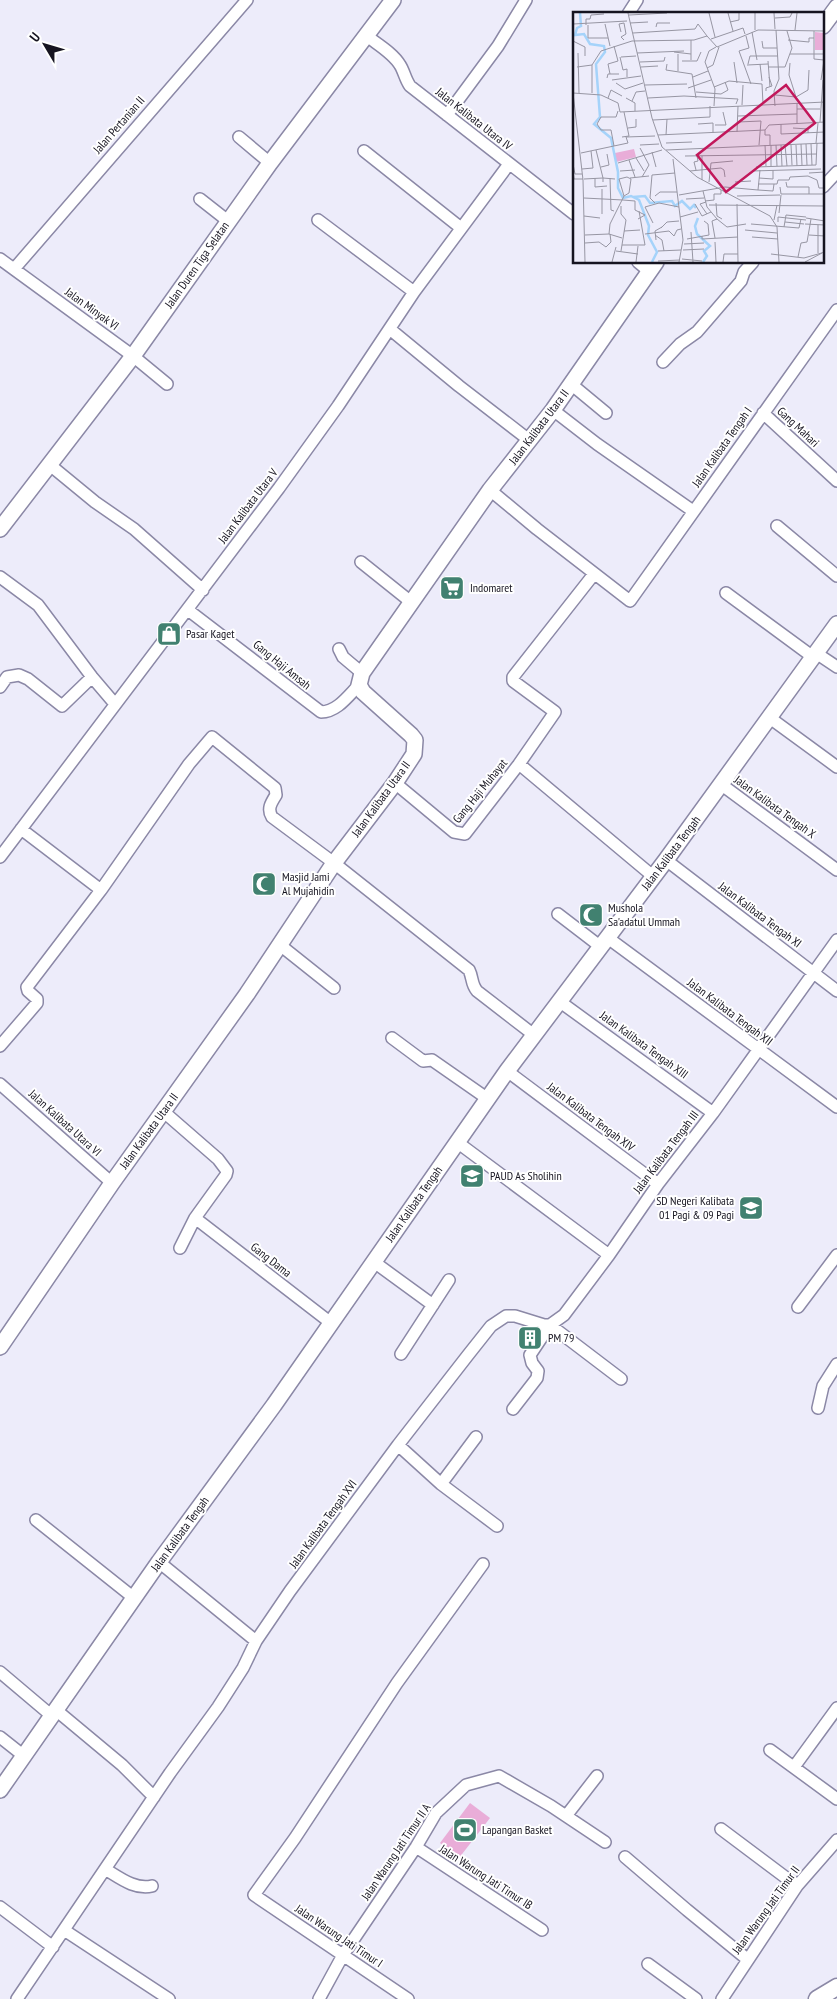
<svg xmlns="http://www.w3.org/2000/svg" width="837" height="1999" font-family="'PT Sans Narrow',sans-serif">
<rect width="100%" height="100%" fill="#edecfa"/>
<!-- green -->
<path fill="#e9add8" d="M470,1803L490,1818L459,1858L440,1843Z"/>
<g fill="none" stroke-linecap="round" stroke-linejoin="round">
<defs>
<path id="minor" d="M628,14L637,0
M367,36C377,44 393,53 400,65C404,71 405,79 410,86L574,214
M447,115L498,46L526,0
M239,137L270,163
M364,151L461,228
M823,187L837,172
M200,199L228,221
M318,220L414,292
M0,259L133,356L167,384
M638,262L650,272
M14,269L247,0
M391,330L459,386L529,440
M663,362L680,344L697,332L741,281L744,272L753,262
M571,384L606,413
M553,410L597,444L693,511
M763,413L837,481
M50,465L95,502L134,529L203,590
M490,490L537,529L630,601L837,310
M777,526L837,576
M361,562L411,602
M0,577L38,605L92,677L115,704
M726,593L813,657
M188,610L321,712C337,712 348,696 359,685
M339,649L343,657L362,673
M816,653L837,667
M0,687L7,677L19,675L28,679L62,706L92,677
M770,718L837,767
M519,764L555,712L513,681V677L594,574
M395,783L454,832L465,834L519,764L654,877
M722,785L837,870
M21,829L101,890
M0,857L279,488L338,406L414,292L509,164
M666,860L837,991
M558,914L601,947
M608,938L837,1107
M280,945L334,988
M559,1001L713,1113
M392,1038L423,1061L432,1060L488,1099
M0,1046L37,1003V999L28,991L27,987L101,890L189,764L212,737L275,788L276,795C271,803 267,809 272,817L334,863L469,970C473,978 471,984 477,991L534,1035
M507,1071L658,1184
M0,1084L112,1183
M164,1112L218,1159L227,1171L226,1175L195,1218L180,1248
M457,1142L609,1255
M195,1218L331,1323
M374,1262L433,1305
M798,1307L837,1255
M401,1354L449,1280
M818,1408L823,1386L837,1364
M513,1409L537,1378L538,1371L532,1363L530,1355L550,1325L621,1379
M398,1445L441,1484L497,1526
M441,1484L476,1437
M36,1520L134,1598
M159,1562L256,1641
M0,1672L52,1716
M56,1710L122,1765L154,1797
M0,1737L24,1756
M770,1750L837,1799
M794,1767L837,1708
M566,1816L597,1776
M721,1829L797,1886
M416,1847L542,1930
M625,1857L687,1910L747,1959
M105,1869C120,1878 135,1890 152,1886
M0,1907L53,1947
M64,1930L169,1999
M648,1964L696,1999
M17,1999L170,1773L218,1707L243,1668L256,1641L290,1591L398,1445L468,1355L491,1326L506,1316H515L544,1325H550L564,1315L609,1255L658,1184L713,1113L837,940
M319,1999L343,1955L416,1847L436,1813L466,1785L499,1776L551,1806L605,1842
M408,1999L254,1895L295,1838L397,1683L483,1564
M722,1999L797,1886L837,1840"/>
<path id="tertiary" d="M823,26L837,7
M0,529L133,356L270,163L393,0
M0,1347L112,1183L247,994L334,863L395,783L414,754L415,740L411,735L363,692L359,685L362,673L490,490L553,410L656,262
M0,1790L159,1562L274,1405L507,1071L666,860L837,624"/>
<path id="secondary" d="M817,1999L837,1987"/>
</defs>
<!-- minor casing -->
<use href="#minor" stroke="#8b88a6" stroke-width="14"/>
<!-- tertiary casing -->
<use href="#tertiary" stroke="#8b88a6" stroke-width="18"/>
<!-- secondary casing -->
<use href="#secondary" stroke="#8b88a6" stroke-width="19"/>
<!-- minor -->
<use href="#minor" stroke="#fff" stroke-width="11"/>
<!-- tertiary -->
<use href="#tertiary" stroke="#fff" stroke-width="15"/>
<!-- secondary -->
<use href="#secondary" stroke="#fff" stroke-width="16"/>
</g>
<!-- icons -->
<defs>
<symbol id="supermarket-square" viewBox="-11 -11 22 22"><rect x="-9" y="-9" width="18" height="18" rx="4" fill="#418170" stroke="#fff"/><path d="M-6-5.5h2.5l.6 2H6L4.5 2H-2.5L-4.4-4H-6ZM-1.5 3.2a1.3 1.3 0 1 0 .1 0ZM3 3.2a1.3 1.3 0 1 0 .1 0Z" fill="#fff"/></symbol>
<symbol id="shop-square" viewBox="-11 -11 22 22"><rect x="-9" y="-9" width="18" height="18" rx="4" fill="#418170" stroke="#fff"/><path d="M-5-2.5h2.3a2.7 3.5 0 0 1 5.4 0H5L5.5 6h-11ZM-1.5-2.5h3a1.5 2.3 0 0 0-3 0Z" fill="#fff"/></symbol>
<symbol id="mosque-square" viewBox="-11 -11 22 22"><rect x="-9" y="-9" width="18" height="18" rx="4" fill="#418170" stroke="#fff"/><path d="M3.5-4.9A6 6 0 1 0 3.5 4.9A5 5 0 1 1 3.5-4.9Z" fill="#fff"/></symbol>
<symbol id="school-square" viewBox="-11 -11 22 22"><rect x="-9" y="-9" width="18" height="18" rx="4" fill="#418170" stroke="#fff"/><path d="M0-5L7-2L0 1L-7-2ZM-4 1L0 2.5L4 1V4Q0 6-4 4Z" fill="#fff"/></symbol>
<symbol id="building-square" viewBox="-11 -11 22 22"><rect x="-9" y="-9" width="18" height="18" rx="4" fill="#418170" stroke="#fff"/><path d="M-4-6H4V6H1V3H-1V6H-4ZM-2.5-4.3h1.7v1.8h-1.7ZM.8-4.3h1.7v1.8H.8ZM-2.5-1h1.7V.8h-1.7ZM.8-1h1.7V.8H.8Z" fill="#fff"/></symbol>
<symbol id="stadium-square" viewBox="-11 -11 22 22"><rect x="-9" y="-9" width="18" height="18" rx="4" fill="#418170" stroke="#fff"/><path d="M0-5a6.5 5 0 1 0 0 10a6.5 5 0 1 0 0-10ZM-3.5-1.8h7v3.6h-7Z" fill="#fff"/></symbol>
</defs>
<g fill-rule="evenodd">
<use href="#supermarket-square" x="438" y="574" width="28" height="28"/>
<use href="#shop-square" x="155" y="620" width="28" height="28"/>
<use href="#mosque-square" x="250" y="870" width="28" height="28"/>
<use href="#mosque-square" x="577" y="901" width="28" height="28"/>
<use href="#school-square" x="458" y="1162" width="28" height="28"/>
<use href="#school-square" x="737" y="1194" width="28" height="28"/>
<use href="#building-square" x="516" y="1324" width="28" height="28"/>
<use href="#stadium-square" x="451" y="1816" width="28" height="28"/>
</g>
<g text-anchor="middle" stroke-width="4" stroke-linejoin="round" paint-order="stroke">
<!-- street labels -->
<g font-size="12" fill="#161420" stroke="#fff">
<text transform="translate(474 119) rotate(38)" y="4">Jalan Kalibata Utara IV</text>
<text transform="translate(119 125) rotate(-49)" y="4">Jalan Pertanian II</text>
<text transform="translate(197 265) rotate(-55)" y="4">Jalan Duren Tiga Selatan</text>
<text transform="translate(92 309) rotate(36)" y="4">Jalan Minyak VI</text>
<text transform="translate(539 427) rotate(-53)" y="4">Jalan Kalibata Utara II</text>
<text transform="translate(798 427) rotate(43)" y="4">Gang Mahari</text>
<text transform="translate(722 447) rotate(-55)" y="4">Jalan Kalibata Tengah I</text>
<text transform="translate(248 506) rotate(-53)" y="4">Jalan Kalibata Utara V</text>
<text transform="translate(282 665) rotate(39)" y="4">Gang Haji Amsah</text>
<text transform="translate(480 791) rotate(-51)" y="4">Gang Haji Muhayat</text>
<text transform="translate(381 799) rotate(-54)" y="4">Jalan Kalibata Utara II</text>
<text transform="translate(775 807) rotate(36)" y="4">Jalan Kalibata Tengah X</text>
<text transform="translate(671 853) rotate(-53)" y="4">Jalan Kalibata Tengah</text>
<text transform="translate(760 915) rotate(37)" y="4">Jalan Kalibata Tengah XI</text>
<text transform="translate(730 1012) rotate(37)" y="4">Jalan Kalibata Tengah XII</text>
<text transform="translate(644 1045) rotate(36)" y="4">Jalan Kalibata Tengah XIII</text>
<text transform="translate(591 1117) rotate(37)" y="4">Jalan Kalibata Tengah XIV</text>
<text transform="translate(65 1123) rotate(42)" y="4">Jalan Kalibata Utara VI</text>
<text transform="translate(149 1131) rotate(-54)" y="4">Jalan Kalibata Utara II</text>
<text transform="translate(666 1152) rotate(-53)" y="4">Jalan Kalibata Tengah III</text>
<text transform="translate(414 1204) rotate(-55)" y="4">Jalan Kalibata Tengah</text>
<text transform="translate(271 1260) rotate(38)" y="4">Gang Dama</text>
<text transform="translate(323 1524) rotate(-54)" y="4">Jalan Kalibata Tengah XVI</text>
<text transform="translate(180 1534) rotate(-54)" y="4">Jalan Kalibata Tengah</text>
<text transform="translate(396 1852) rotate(-56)" y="4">Jalan Warung Jati Timur II A</text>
<text transform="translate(486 1877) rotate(33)" y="4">Jalan Warung Jati Timur IB</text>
<text transform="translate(766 1910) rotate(-54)" y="4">Jalan Warung Jati Timur II</text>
<text transform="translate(339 1936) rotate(34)" y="4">Jalan Warung Jati Timur I</text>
</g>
<!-- poi labels -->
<g font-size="12" fill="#161420" stroke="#fff" text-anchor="start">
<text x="470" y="592">Indomaret</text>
<text x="186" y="638">Pasar Kaget</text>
<text x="282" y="881">Masjid Jami<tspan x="282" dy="14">Al Mujahidin</tspan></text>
<text x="608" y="912">Mushola<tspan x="608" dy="14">Sa'adatul Ummah</tspan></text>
<text x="490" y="1180">PAUD As Sholihin</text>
<text x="734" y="1205" text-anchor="end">SD Negeri Kalibata<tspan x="734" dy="14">01 Pagi &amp; 09 Pagi</tspan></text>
<text x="548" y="1342">PM 79</text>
<text x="482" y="1834">Lapangan Basket</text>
</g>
</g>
<!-- overview -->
<g transform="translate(573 12)">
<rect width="251" height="251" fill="#edecfa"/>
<path d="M242,20L251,21L250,38H242ZM61,137L63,145L43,150L42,141Z" fill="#e9add8"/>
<path fill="none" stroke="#a5d3fa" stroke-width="2.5" d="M7,1L8,14L4,16L2,23L11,22L17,32L31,34L32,40L23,52L27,105L21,112L38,126L45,160V176L50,186L58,184L66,188L76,214L75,223L84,240L79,250M60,185L72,184L77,191L99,189L102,194L109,189L117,197L121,193L123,196M125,206L122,214L124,222L137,234L131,239L134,244L130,250"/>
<path fill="none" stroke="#9796a3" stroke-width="1" d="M55,1L79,106L89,135L124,165L197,204L204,215L206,250M136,1L142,25M155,1L160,19M201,1L202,17M56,3L94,1M202,6L217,5L219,1M157,10L166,8V1M57,11L75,10M0,12L54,9M32,12L37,34M125,12L134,24M13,13V7H17L18,3L31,2M15,13V26H35M83,15L84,11H97M182,18V1M222,18L224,1M48,20L46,12L51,11L53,22L48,25L51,28M179,20L184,48M60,21L122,17L125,12M173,24L176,36L166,39L178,72M138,27L170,16L172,22M118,28V48M215,28L236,30V26H241M0,29L12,35V44M59,29L121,28L134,24L144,35L185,18L252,19M189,29L190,36H204M101,40L118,42M5,41L6,81M64,41L111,39M241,41V19M241,41V47L251,48M105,42V59M217,42H252M47,45L50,58L54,57V65M48,45L63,44M109,49H124L128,40M195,49L197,75M67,50L91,49L92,45M161,50L164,71M217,51L216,63L223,85M94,52L93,58L119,62L123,86M175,52L177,44H205M187,52L189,69M174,53L195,52M4,55L19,53M68,55L85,54M195,55H212L219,36L214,19M134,56L140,53L146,35M37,62L35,52L45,49L41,34M120,65L135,59M34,66L35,62H46M39,68L68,64M248,68L251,48M43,71L52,77L70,71M72,73L114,72M141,75L156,69L189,72L190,92M115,76L138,68M193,79V76L199,74L196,65M123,80L148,82L155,78L152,70M0,81L28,83L45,91L47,100L252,90M0,81L10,168L12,250M19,81V53L28,39L59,29M202,83L223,85M223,85L235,78L236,58M35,86L38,78L49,84M53,86L62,91V99M75,86L111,84L165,87L163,92M59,89L63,80L72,79M169,93L170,73M141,94L142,77L132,50L136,39L143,35M202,94L201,79L206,67L203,18M224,97H247M165,104L224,102M80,108L137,105V94M165,110L188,109L186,133M247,110L250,68M125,112L140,111V121M208,112V122L252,120M224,112V91M142,113H153L150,100M55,116L63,115V107M220,116L235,117V121M192,118V123H197V133M164,120L165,94M85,123L192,118L196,113L252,110M93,123L94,107M49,125L56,124L51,100M93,131L119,130M243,131L245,111M228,132L229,153M233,132L234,153M238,132L239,153M67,133L86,132M192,133L193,154M198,133V154M203,133L204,154M208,133L209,154M212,133L214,154M218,133L219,153M223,133L224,154M41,134L38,118H28L24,112L28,105H43L45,99M67,136L76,153L69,165M93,138L252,131M79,140L83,155M8,141L55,131L53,125L82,124M112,144L244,142M63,146L71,159M100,147L110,228L106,250M56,148L62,165M45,151L89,138M0,152L2,162H9M28,155L36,153L34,142M183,155L243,153L244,131M9,157L20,156L18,139M123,158L121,150L125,149L124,144M47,159L62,158M117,159L148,156L151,158L152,165M179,159L248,157M0,160L1,167H10M236,161L252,160M22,166V175L34,174M37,166L38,198L41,199M57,166L76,164M186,166L200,167V158M11,167L30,166L23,138M129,168V144M30,170V166L42,167M136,170L138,151L160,149M162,170L178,169M213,170L214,175H236V182M185,172H204L205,168H216L217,165L235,164L244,168L246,176H252M207,175L208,182H252M185,178L200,179L201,172M130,179L134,195L144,207L154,215L173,212M106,183L152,175L185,178L187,158M82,184L87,180H104M164,184L207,183M11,186L50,188M113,187L131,186M50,188L62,189V198L72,203L65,207M132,189L141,188V182H148V178M133,190L127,192L134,202M82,191L77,186L79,163L102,161M143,191L144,204L149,207M122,192L129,204L138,200M164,192L165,250M136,193L252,194M206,201L208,183M29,202V177M11,204L27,206M107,205L125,200M233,206L252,209M201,208L204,193M205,210V205L233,208M212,210L231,212M80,211L72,195L86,191L106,195M178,212L226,216L228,207M232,212L252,213M211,215L213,203L233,205M88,216L94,210L106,209M172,218L204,221M51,219L67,218M118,220L120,250M36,222L37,212L51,184L56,181L58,167L54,165L46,167L51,184M72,222L96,219L101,224L104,218L108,217M12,223L36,222L49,226M82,223L89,228L91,239M236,223L252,224M129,224V227L165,225M179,225L205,227M142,226L139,209L144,207M114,227L136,223L135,212L131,209M83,228L82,219L89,215M142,230L143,250M12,231L26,230L33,235L38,230L37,222M111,232L131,231M49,233H72L66,199M110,238L131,237M43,239L65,242M48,239L53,208L48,202V194M85,239L108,238M245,241V213M198,242L231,246L252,240M225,245L228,231L234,230L238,207M109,247L129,249M85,249L107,248M39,250L43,235M63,250L65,234M150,250L151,242H165M232,250L249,241"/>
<path fill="#c2185b" fill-opacity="0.15" stroke="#c2185b" stroke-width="2.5" d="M213,73L242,111L153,180L124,143Z"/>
<rect width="251" height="251" fill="none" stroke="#161420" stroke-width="2.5"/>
</g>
<!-- north arrow -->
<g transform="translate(45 45) rotate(308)" stroke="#ffffff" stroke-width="4" paint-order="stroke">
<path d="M0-4L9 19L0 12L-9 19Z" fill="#161420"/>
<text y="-8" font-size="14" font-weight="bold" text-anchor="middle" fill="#161420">U</text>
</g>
</svg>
